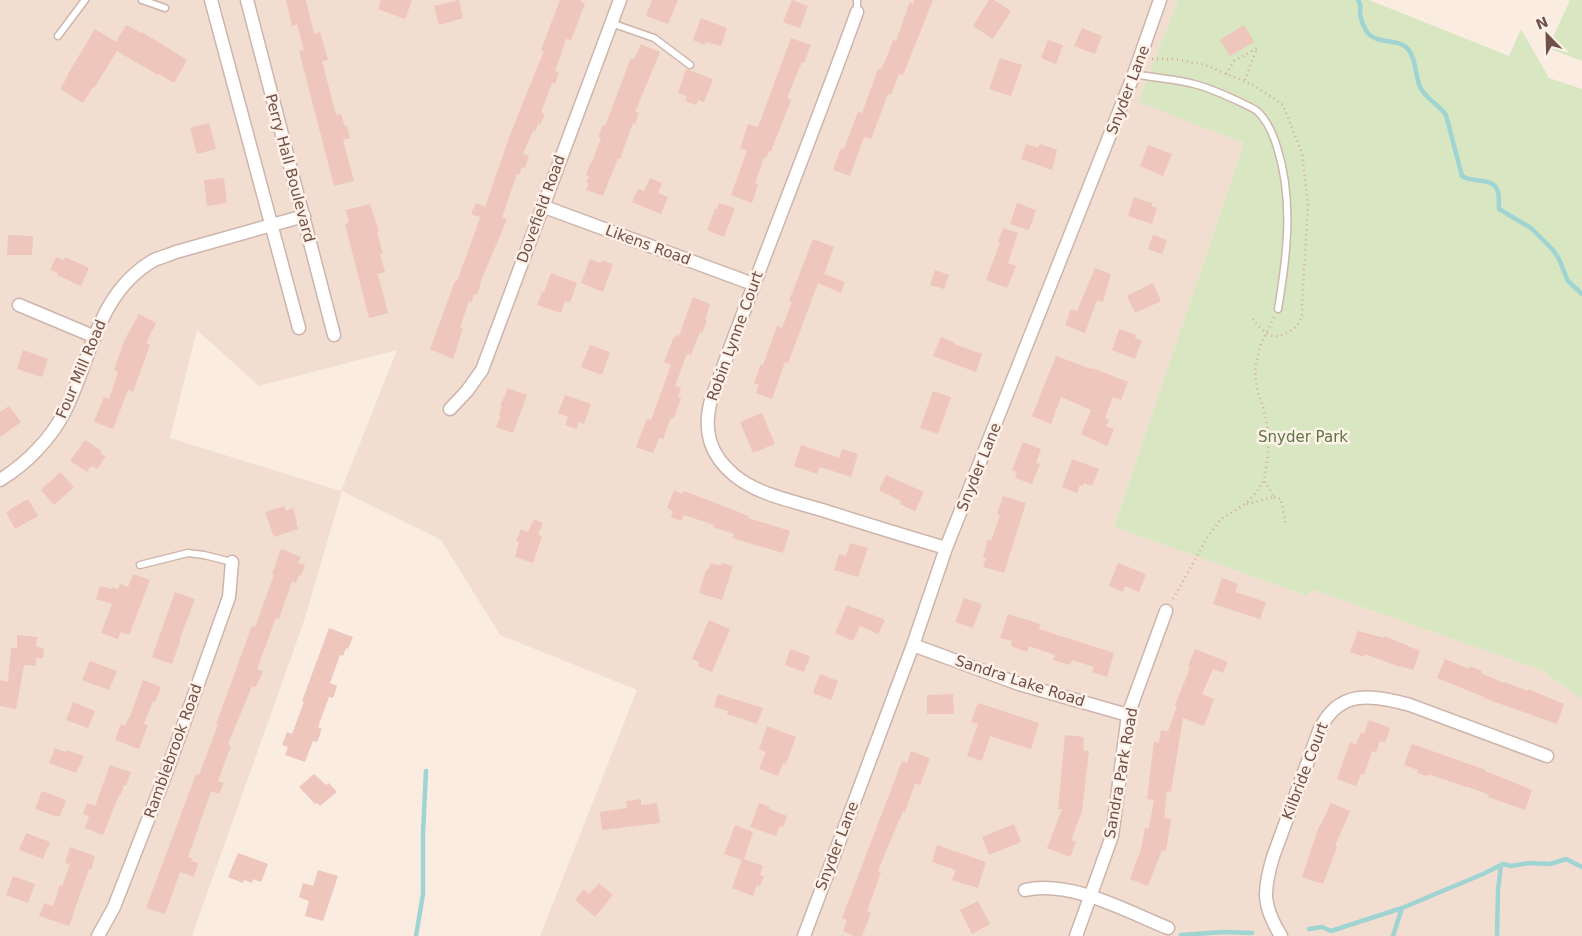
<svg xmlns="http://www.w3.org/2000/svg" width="1582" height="936" font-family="'DejaVu Sans',sans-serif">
<rect width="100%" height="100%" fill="#fbece2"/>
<!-- residential -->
<path fill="#f2ddd1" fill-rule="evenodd" d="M0,0H1178L1139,102L1244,143L1114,527L1308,596L1311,589L1541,670L1582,699V936H540L637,690L500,635L441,540L342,491L305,618L192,936H0ZM197,330L259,386L397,350L341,491L170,438Z"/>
<!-- green -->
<path fill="#d8e7c2" d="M1178,0H1369L1509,56L1521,29L1549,78L1582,89V699L1541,670L1311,589L1308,596L1114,527L1244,143L1138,102Z
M1570,0H1582V61L1548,48Z"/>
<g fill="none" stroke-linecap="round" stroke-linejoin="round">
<!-- stream -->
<path stroke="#9fd4d2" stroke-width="4.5" d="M1358,0C1362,6 1360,8 1360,14C1361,20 1364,27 1367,32C1377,45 1395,38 1406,47C1416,56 1415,75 1420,87C1427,100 1438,104 1446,115L1462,176C1473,184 1494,176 1498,192C1500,198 1498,203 1499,209L1531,228L1553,250L1559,259L1568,281L1582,294
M1309,929L1322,927L1331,931L1402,908L1483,874L1503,864L1511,866L1529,863L1550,864L1566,859L1582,867
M1181,935L1224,932L1252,933
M416,936L423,894V833L426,771
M1393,936L1402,908
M1497,936L1498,890L1501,865"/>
</g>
<!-- building -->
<path fill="#eec6bb" d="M286,0H306L314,34L320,32L328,60L322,61L336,115L341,114L345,127L347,126L350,138L343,140L354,181L334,186L299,51L304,50L297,24L292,26Z
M381,0H412L405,19L378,9Z
M459,0L463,18L439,25L434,6Z
M560,0H581V2L585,4L571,40L566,39L555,71L559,72L555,84L552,83L541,112L545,114L540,125L538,124L535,132L533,131L523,154L529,156L525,168L522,167L519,175L517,174L502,217L507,219L480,283H481L477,295L474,294L472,302L469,301L460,327L463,328L453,359L430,349L455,281H457L479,221L480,217L471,214L476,203L485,207L510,135L544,51L541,50Z
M652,0H678L668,24L646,16Z
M792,0L808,6L800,28L783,22Z
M914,0H933L903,75L899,74L891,95L888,94L871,139L864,137L850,176L833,170L841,148L844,149L858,112L862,113L878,69L880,70L885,62L893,40L896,41L910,2L913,4Z
M989,0H994L1011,11L993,39L973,26Z
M701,18L727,28L721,46L706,42L705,45L693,40Z
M126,25L141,33L142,32L187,60L174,83L159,74L158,75L117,51L94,88L93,87L83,103L60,89L69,74H68L95,29L116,42Z
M1244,25L1254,42L1230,56L1220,40Z
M1082,28L1102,36L1095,54L1074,46Z
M791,38L811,45L804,63L802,62L787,98L791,100L771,151H769L766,158L764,157L755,183L758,184L752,203L731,195L747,151L740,148L748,124L758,127Z
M1048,40L1063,45L1056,64L1041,58Z
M641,44L660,52L635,112L639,113L635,124L633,123L620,159L618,158L603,196L586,190L589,183H586L589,176L586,175L591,162H592L601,138L598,137L603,125L605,126L631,58L634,59Z
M1000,58L1022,65L1011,96L989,89Z
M686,69L713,79L704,102L698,100L696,105L685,101L687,96L678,93Z
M209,123L216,149L197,154L190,128Z
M1026,144L1038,148L1040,144L1057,150L1052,170L1021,159Z
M1148,145L1172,154L1163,176L1140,166Z
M224,178L227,203L207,206L204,180Z
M650,178L662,183L658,193L668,197L661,214L632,202L638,189L644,191Z
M1134,197L1152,203V206L1157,208L1152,224L1128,216Z
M719,203L735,208L724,237L707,230L715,209H717Z
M1017,203L1036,210L1029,230L1010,224Z
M370,204L379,231L377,232L383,254H380L385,272L378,274L388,313L369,318L345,224L349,223L346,210Z
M1003,228L1018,233L1008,263L1016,266L1007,288L986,280L1000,243L998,242Z
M8,235L33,236L32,255H7Z
M1153,235L1167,240L1162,254L1148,249Z
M813,239L834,247L824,274L845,282L841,293L818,283L788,363L785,362L772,399L756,393L759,385L754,383L761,364L763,365L777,326L782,328L792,302L789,301Z
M56,257L64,260L65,257L89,268L81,286L57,275L58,273L50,270Z
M590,259L601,263L602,260L613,264L603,292L581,283Z
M1095,268L1111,274L1103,302L1097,300L1085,333L1065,325L1071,309L1077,311Z
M935,270L949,275L944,289L930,285Z
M551,273L577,283L570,303L565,301L561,313L537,305L542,292H544Z
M1153,283L1161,301L1135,313L1127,296Z
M693,297L710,304L705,320H707L702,333L700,332L691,355L687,354L675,386L681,388L678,397L681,398L674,418H671L663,439L659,438L653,453L636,447L647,419L651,420L671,365L664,362L674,337L675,338L676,335L679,336Z
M139,314L156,323L146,343L150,345L133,392L128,390L113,429L94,422L104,397L109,399L118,372L114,370L124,341Z
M1119,329L1136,335L1135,338L1142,341L1135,359L1112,350Z
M941,337L954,342V344L982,354L976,372L933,356Z
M590,345L610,352L602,375L581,367Z
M23,350L48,359L42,377L17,369Z
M1056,356L1091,369L1092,368L1128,382L1121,400L1113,397L1105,418L1109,420L1106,426L1114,429L1107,446L1081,434L1091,410L1061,397L1051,424L1032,416Z
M508,388L527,395L513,433L496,427L501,416L499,415L502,406H500Z
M933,391L951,397L938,434L920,428Z
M565,395L591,404L584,424L579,422L576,429L565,425L568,417L558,413Z
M9,406L21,422L0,437V412Z
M762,413L775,444L753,453L740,422Z
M85,440L102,451L100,453L106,456L97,469L91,466L87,472L70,461Z
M1023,442L1041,449L1036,463L1040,464L1032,484L1015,478L1017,472L1012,470Z
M801,445L839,458L842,449L858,454L851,477L820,467L817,474L794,466Z
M1072,459L1099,469L1092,486L1084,483L1083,486L1080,485L1077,493L1062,487Z
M60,472L74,487L54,505L41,490Z
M886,475L924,492L915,511L900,504L901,501L879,490Z
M674,490L682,494L684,491L749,516L748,518L790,531L783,553L732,538L734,534L713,527L714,525L684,515L681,521L671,517L673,511L667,508Z
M1003,496L1026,503L1004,573L983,567L986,558L983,557L988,540L991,541L1000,515L997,514Z
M28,499L38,516L15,529L6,512Z
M284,506L286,511L293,508L297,521L296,522L298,529L274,537L265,512Z
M534,519L543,523L538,535L542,536L533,563L515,557L519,542L516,541L521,529L528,532Z
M850,543L868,548L858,577L834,570L839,554L846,556Z
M281,549L301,557L298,563L305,565L301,576L299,575L296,583L292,581L279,619L276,618L257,669L263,671L256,687L252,686L228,744L231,746L218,781L224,783L219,794L211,791L202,817L188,857L192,858L191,861L198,863L194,877L180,872L165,914L146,908L196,774L199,775L218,725L216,724L252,626L255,627L274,575L272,574Z
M711,563L721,566L722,563L733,566L722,600L699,593L706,570H708Z
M1118,563L1146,574L1139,592L1125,586L1123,592L1109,586Z
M133,574L150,580L129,635L121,632L118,639L101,633L112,604L96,599L100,586L112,589V587L118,589L120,584L128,587Z
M1222,578L1238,584L1235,592L1266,602L1260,619L1213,604Z
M175,592L195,599L180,638L181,639L172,664L152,657Z
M964,598L982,604L973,628L955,622Z
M847,605L855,609V608L885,620L878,634L860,626L853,641L835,633Z
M1008,614L1040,624L1039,629L1114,653L1107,677L1092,672L1094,667L1072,660L1070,665L1053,660L1055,655L1029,646L1027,652L1011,646L1012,641L1000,638Z
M709,620L730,629L712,672L698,666L700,662L692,659Z
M329,628L353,637L348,649L346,648L343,656L340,655L330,683L337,686L333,698L329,697L318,727L322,729L317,742L313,741L305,762L285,755L288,747L282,745L287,732L292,734L304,702L302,701Z
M1358,631L1384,638V636L1420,651L1413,670L1401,666L1400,667L1365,654L1364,657L1350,652Z
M17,635L37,637L36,647L44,648L43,658H36V666L24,665L16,709L0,706V680L8,682L11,648H17Z
M790,649L810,656L804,672L785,665Z
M1195,649L1228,662L1223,673L1213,669L1202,694L1214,699L1204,726L1183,718L1171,792L1167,791L1164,818L1171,819L1166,851L1162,850L1148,886L1130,879L1141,849L1145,828H1149L1154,800L1147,799L1154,742L1159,743L1161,730L1168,731L1177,706L1175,705L1190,668L1188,666Z
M1445,659L1469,669L1470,666L1482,671L1481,673L1504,683V682L1528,691V689L1564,704L1557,724L1484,698V697L1437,678Z
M90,661L117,671L109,690L82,680Z
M820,674L838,681L831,700L813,693Z
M143,680L161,687L155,702L153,701L144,724L148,725L139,749L115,740L121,724L125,726L128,718L129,719Z
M718,694L763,708L757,724L727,714L728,711L714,707Z
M953,694L954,714H927V695Z
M73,702L95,711L88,728L66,720Z
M978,703L1039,723L1031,749L990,736L982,761L967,756L978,724L971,722Z
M1369,720L1390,728L1385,743L1380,741L1376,752L1372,751L1364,775L1361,774L1356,786L1337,779L1350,742L1356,745L1361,732L1364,734Z
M767,726L796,737L786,764L783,763L778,776L759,769L766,752L759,749Z
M1065,735L1084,737L1083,750L1089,751L1082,811L1071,840L1076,842L1070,857L1047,848L1062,809H1058Z
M1412,744L1486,770L1485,771L1532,790L1525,810L1488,797L1489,795L1466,786V787L1428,774L1427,776L1417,773L1418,770L1404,765Z
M55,748L65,752L66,750L84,756L76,773L49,763Z
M911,751L930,758L920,785L915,783L905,812L903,811L900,820H899L878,871L881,872L867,911L871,913L862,936H854L843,931L847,920L842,918L902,761L907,763Z
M110,765L131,772L126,786L124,785L121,795H119L103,835L85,828L89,816L83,814L87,803L95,806Z
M314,774L326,785L329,783L337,792L320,806L317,803L315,804L299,787Z
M42,791L66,800L60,816H55L35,809Z
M641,799V805L657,803L660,823L602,830L600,812L627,808L626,801Z
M759,803L770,807L769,809L787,816L783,827L780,826L776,836L750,827Z
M1331,803L1350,811L1335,846L1337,847L1323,884L1302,877L1319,826H1320Z
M1014,824L1021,842L989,855L982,837Z
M735,825L753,832L744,859L763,866L760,875L764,876L760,886L757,885L753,896L732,888L742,860L724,854Z
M26,833L50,842L43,859L19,850Z
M937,845L986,862L978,888L952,880L956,870L932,862Z
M70,847L95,856L91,870L89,869L69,926L39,916L44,903L53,906L60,885L62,886L70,864L65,863Z
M238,853L268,864L261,882L253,879L252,883L244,880L243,883L228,877Z
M318,870L338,876L323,921L305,916L309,901L299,897L303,883L313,886Z
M13,876L35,884L28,903L6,895Z
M599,883L613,895L595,917L575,900L584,889L589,894Z
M978,901L990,924L972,934L960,910Z"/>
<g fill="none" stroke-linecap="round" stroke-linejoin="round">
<defs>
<path id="lane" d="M142,0L165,8
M857,0V12
M611,23L654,38L690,65
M58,36L85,0
M1134,74C1154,78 1175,79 1194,84C1210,88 1225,95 1240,102C1245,105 1252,107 1257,111C1267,120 1273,134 1277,147C1294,200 1287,256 1278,309
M140,565L188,553L204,555L232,562"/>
<path id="street" d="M211,0L299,328
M247,0L334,335
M857,12C810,142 758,270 711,400C703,430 709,454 734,475C758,495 793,501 822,510C863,523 905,536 946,548
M542,206L753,284
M19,305L93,336
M450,409L467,391L482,370L620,0
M0,480C26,464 51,439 65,411C92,357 97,293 154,260C161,257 169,255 176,252L304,216
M913,645L1019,684L1128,715
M1025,890C1072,880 1126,911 1168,928
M98,936L114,907L167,771L229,597L232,562
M804,936L913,645L946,548L1134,74L1160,0
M1076,936L1112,836L1128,715L1166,611
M1281,936C1262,905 1263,891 1273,857L1319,731C1338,689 1372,694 1410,705L1547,756"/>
</defs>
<!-- lane casing -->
<use href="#lane" stroke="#cdb5ac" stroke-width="9"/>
<!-- street casing -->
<use href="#street" stroke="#cdb5ac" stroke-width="15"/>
<!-- path -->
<path stroke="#d3a99f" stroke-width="2.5" stroke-dasharray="1 4" stroke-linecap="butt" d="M1152,59H1174L1205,65L1255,86L1283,105L1302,153L1308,204L1302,305C1304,319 1298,328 1285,333C1282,335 1278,337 1274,336C1265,335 1258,325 1253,319
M1226,74L1234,61L1257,48L1244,82
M1274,497L1281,499L1286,526
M1247,504L1274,497L1264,480
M1173,599L1207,538L1220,520L1245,504L1256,493L1264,480L1268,455V430L1263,406L1258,393L1255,375L1256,363L1261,344L1274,317"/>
<!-- lane -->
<use href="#lane" stroke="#fff" stroke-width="6"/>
<!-- street -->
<use href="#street" stroke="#fff" stroke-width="12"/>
</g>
<g text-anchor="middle" stroke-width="5" stroke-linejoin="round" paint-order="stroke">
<!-- street labels -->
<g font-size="15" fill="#70514a" stroke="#fef1e8">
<text transform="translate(1128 90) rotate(-69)" y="5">Snyder Lane</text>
<text transform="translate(290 168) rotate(75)" y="5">Perry Hall Boulevard</text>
<text transform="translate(541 209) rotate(-70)" y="5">Dovefield Road</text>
<text transform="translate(648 245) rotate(20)" y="5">Likens Road</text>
<text transform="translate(735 336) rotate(-70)" y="5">Robin Lynne Court</text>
<text transform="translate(81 369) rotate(-67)" y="5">Four Mill Road</text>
<text transform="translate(979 467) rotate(-68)" y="5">Snyder Lane</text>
<text transform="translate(1020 681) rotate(18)" y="5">Sandra Lake Road</text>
<text transform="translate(173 751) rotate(-70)" y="5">Ramblebrook Road</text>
<text transform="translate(1305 771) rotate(-69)" y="5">Kilbride Court</text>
<text transform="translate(1121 773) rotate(-80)" y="5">Sandra Park Road</text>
<text transform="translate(837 846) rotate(-69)" y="5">Snyder Lane</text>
</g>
<!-- park labels -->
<g font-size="15" fill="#5b7643" stroke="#fef1e8">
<text x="1303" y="442">Snyder Park</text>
</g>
</g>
<!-- north arrow -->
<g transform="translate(1547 35) rotate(337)" stroke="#fef1e8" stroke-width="4" paint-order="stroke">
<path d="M0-4L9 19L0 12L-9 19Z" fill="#70514a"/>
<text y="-8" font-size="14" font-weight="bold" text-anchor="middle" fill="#70514a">N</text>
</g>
</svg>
